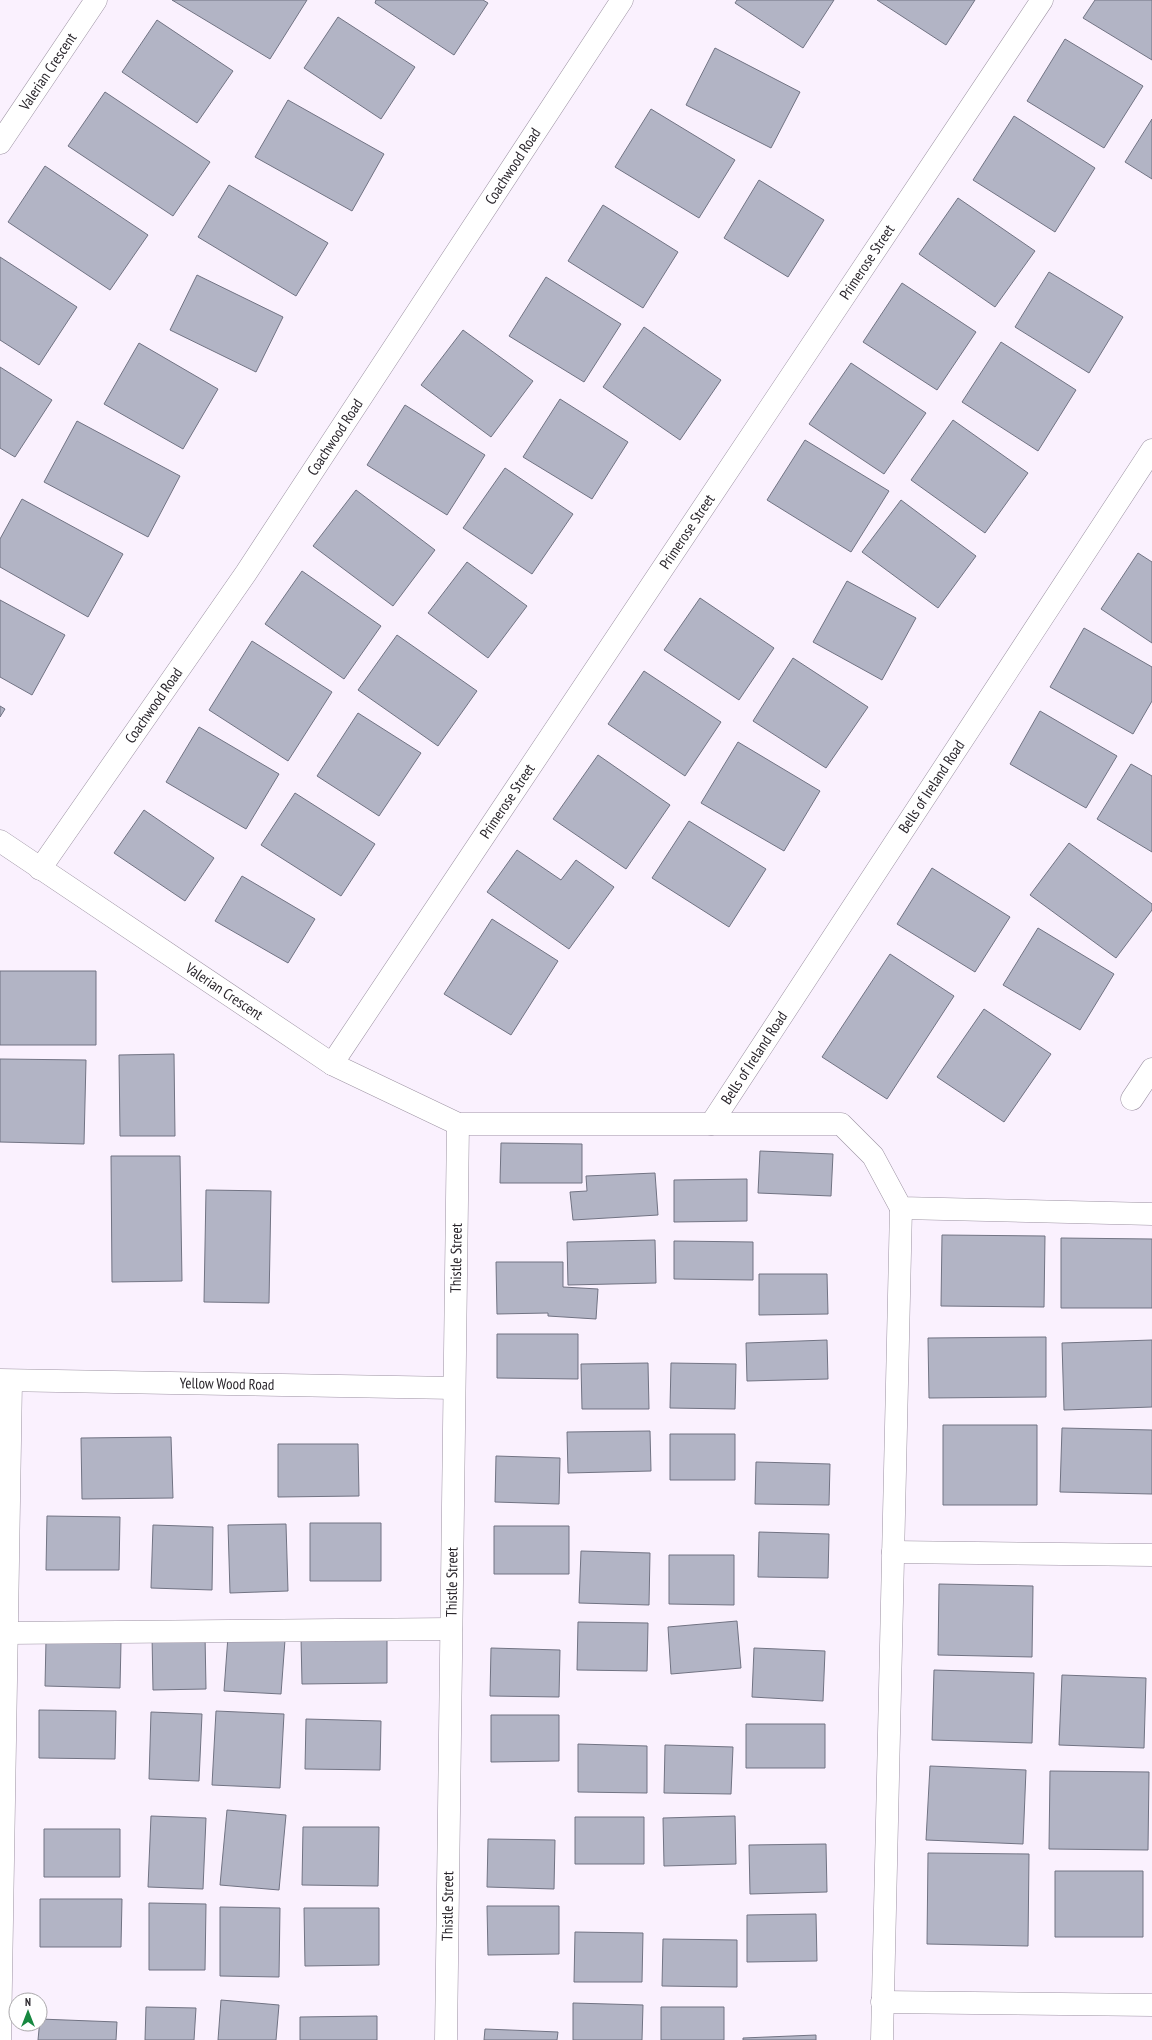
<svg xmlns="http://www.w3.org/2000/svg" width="1152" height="2040" font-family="'PT Sans Narrow',sans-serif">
<rect width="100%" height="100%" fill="#faf1fe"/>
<!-- building -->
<path fill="#b2b4c5" stroke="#717383" d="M172,0H307L270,59Z
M376,0H483L488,3L454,55L375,3Z
M737,0H834L803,48L735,3Z
M877,0H975L946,45Z
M1095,0H1152V60L1083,18Z
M338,17L415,67L381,119L304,68Z
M157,20L233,71L197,123L122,72Z
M1065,39L1143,86L1104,148L1027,101Z
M715,48L800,92L771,148L686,105Z
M105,92L210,162L173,216L68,146Z
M288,100L384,154L352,211L255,157Z
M651,109L735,160L699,218L615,167Z
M1014,116L1095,168L1055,232L973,180Z
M1152,119V179L1125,162Z
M45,166L148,235L110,290L8,222Z
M759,180L824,220L788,277L724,238Z
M229,185L328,243L296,296L198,237Z
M958,198L1035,251L995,307L919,254Z
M603,205L678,252L643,308L568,261Z
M0,257L77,307L39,365L0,340Z
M1049,272L1123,317L1089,373L1015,327Z
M197,275L283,317L256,372L170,330Z
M546,277L621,324L584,382L509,336Z
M902,283L976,332L937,390L863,342Z
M644,327L721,380L680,440L603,387Z
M463,330L533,381L491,437L421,385Z
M1001,342L1076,390L1038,451L962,402Z
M139,343L218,389L183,449L104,404Z
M851,363L926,413L884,474L809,424Z
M0,367L52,400L15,457L0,448Z
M560,399L628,442L592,499L523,457Z
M405,405L485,455L447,515L367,465Z
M953,420L1028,473L985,533L911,480Z
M77,421L180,476L148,537L44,482Z
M805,440L889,491L851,552L767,500Z
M505,468L573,514L532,574L463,528Z
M356,490L435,550L393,606L313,546Z
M22,499L123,554L88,617L0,567V539Z
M901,500L976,556L938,608L862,552Z
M1138,553L1152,562V643L1101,609Z
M467,562L527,606L488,658L428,613Z
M302,571L381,626L344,679L265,624Z
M847,581L916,618L882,680L813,642Z
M700,598L774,648L739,700L664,650Z
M0,600L65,635L32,695L0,677Z
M1084,628L1152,667V701L1133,734L1050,687Z
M397,635L477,691L438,746L358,690Z
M252,641L332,692L288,761L209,710Z
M793,658L868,707L826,768L753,721Z
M644,671L721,722L685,776L608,724Z
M0,706L5,709L0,717Z
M1040,711L1117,756L1086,808L1010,764Z
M358,713L421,753L379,816L317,776Z
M199,727L279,774L246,829L166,782Z
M738,742L820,791L784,851L701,803Z
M598,755L670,805L626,869L553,819Z
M1131,764L1152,776V852L1097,819Z
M295,793L375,844L341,896L261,845Z
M144,810L214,858L185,901L114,853Z
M689,821L766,869L729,927L652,878Z
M1069,843L1152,904V910L1116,958L1030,895Z
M517,850L561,880L576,860L614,887L569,949L487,892Z
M932,868L1010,917L975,972L897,924Z
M242,876L315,919L288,963L215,921Z
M492,919L558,961L511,1035L444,994Z
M1038,928L1114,974L1080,1030L1003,985Z
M890,954L954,996L887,1099L822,1057Z
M0,971H96V1045H0Z
M984,1009L1051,1054L1004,1122L937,1077Z
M174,1054L175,1136H120L119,1055Z
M0,1059L86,1060L84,1144L0,1142Z
M501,1143L582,1144V1183H500Z
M760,1151L833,1154L831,1196L758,1193Z
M111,1156H180L182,1281L112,1282Z
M655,1173L658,1215L573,1220L570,1192L587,1191L586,1176Z
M747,1179V1221L674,1222V1180Z
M206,1190L271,1191L269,1303L204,1302Z
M942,1235L1045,1236L1044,1307L941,1306Z
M1061,1238L1152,1239V1308H1061Z
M655,1240L656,1283L568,1285L567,1242Z
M674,1241L753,1242V1280L674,1279Z
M496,1262H563V1287L598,1289L596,1319L548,1316V1313L497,1314Z
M759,1274H827L828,1314L759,1315Z
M497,1334H578V1379L497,1378Z
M1046,1337V1397L929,1398L928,1338Z
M827,1340L828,1379L747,1381L746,1343Z
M1152,1340V1407L1064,1410L1062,1343Z
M648,1363L649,1409H582L581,1364Z
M671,1363L736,1364L735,1409L670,1408Z
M943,1425H1037V1505H943Z
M1062,1428L1152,1430V1494L1060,1492Z
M650,1431L651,1471L568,1473L567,1432Z
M670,1434H735V1480H670Z
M171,1437L173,1498L82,1499L81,1438Z
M278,1444H358L359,1496L278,1497Z
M496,1456L560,1458L559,1504L495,1502Z
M756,1462L830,1464L829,1505L755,1504Z
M47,1516L120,1517L119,1570H46Z
M310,1523H381V1581H310Z
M286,1524L288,1591L230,1593L228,1525Z
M153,1525L213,1527L212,1590L151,1588Z
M494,1526H569V1574H494Z
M759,1532L829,1534L828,1578L758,1577Z
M581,1551L650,1553L649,1605L579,1603Z
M669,1555H734V1605L669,1604Z
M939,1584L1033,1586L1032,1657L938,1655Z
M737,1621L741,1668L671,1674L668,1627Z
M578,1622L648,1623L647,1671L577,1670Z
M205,1635L206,1689L153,1690L152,1636Z
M228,1636L285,1640L281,1694L224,1691Z
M387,1637V1683L302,1684L301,1638Z
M46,1640L121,1642L120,1688L45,1686Z
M491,1648L560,1650L559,1697L490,1696Z
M754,1648L825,1651L823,1701L752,1697Z
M934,1670L1034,1673L1032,1743L932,1740Z
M1062,1675L1146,1678L1144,1748L1059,1745Z
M39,1710L116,1711L115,1759L39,1758Z
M216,1711L284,1714L280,1788L212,1785Z
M151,1712L202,1714L199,1781L149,1779Z
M491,1715H559V1761L491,1762Z
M306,1719L381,1721L380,1770L305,1769Z
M746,1724H825V1768H746Z
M578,1744L647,1746V1793L578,1792Z
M665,1745L733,1747L731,1794L664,1793Z
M930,1766L1026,1770L1023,1844L926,1840Z
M1050,1771L1149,1772L1148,1850L1049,1849Z
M227,1810L286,1815L279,1890L220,1885Z
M151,1816L206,1818L203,1889L148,1887Z
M735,1816L736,1864L664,1866L663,1818Z
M575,1817H644V1864H575Z
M303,1827H379L378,1886L302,1885Z
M44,1829H120V1877H44Z
M488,1839L555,1840L554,1889L487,1887Z
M826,1844L827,1892L750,1894L749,1845Z
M928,1853L1029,1854L1028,1946L927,1944Z
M1055,1871H1143V1937H1055Z
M40,1899H122L121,1947H40Z
M149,1903L206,1904L205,1970H149Z
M487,1906H559V1954L488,1955Z
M220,1907L280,1908L279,1977L220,1976Z
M304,1908H379V1965L305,1966Z
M816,1914L817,1961L747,1962V1915Z
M575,1932L643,1933L642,1982H574Z
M663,1939L737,1940V1987L662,1986Z
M221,2000L279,2005L276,2040H218Z
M573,2003L643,2005L642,2040H573Z
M146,2007L196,2008L194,2040H145Z
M661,2007H724V2040H661Z
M377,2016V2040H300V2017Z
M40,2019L117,2022L116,2040H38Z
M485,2029L558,2032L557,2040H484Z
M816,2035V2040H743V2038Z"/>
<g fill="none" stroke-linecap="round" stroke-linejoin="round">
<defs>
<g id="minor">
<path id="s1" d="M0,143L96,0"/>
<path id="s2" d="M0,841L332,1064L458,1124H841L873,1156L901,1208L1152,1214"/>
<path id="s3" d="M40,869L246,573L622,0"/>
<path id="s4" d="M332,1064L1042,0"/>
<path d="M1132,1099L1152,1069"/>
<path id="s5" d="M711,1124L1152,450"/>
<path id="s6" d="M0,1380L454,1388"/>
<path d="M893,1552L1152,1555"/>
<path d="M7,1633L451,1629"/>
<path d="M882,2002L1152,2005"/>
<path d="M0,2040L11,1381"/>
<path id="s7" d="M446,2040L458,1124"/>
<path d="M882,2040L901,1208"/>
</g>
</defs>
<!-- minor casing -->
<use href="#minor" stroke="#9d93a3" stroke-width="23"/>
<!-- minor -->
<use href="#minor" stroke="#fff" stroke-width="22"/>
</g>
<g text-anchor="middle" stroke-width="3" stroke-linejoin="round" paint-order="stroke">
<!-- street labels -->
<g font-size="15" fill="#2a262c" stroke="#fff">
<text dy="5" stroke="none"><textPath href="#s1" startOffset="86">Valerian Crescent</textPath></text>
<text dy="5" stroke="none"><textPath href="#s3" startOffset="847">Coachwood Road</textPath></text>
<text dy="5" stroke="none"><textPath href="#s4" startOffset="964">Primerose Street</textPath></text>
<text dy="5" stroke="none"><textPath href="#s3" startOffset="523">Coachwood Road</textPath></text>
<text dy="5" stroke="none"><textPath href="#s4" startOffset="640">Primerose Street</textPath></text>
<text dy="5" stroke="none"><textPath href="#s3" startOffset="199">Coachwood Road</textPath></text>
<text dy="5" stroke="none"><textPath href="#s5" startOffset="403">Bells of Ireland Road</textPath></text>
<text dy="5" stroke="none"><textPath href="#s4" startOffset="316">Primerose Street</textPath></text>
<text dy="5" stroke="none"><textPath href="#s2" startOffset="270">Valerian Crescent</textPath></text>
<text dy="5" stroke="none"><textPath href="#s5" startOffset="79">Bells of Ireland Road</textPath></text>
<text dy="5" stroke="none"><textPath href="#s7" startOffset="782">Thistle Street</textPath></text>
<text dy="5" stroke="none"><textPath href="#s6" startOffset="227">Yellow Wood Road</textPath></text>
<text dy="5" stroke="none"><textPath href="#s7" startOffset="458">Thistle Street</textPath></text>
<text dy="5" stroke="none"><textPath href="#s7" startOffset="134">Thistle Street</textPath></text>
</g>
</g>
<!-- north arrow -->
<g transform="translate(28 2012)"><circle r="19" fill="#ffffff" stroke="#aaa8ab"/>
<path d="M0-3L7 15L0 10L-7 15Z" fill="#178840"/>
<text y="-6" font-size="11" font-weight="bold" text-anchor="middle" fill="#2a262c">N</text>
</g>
</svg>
